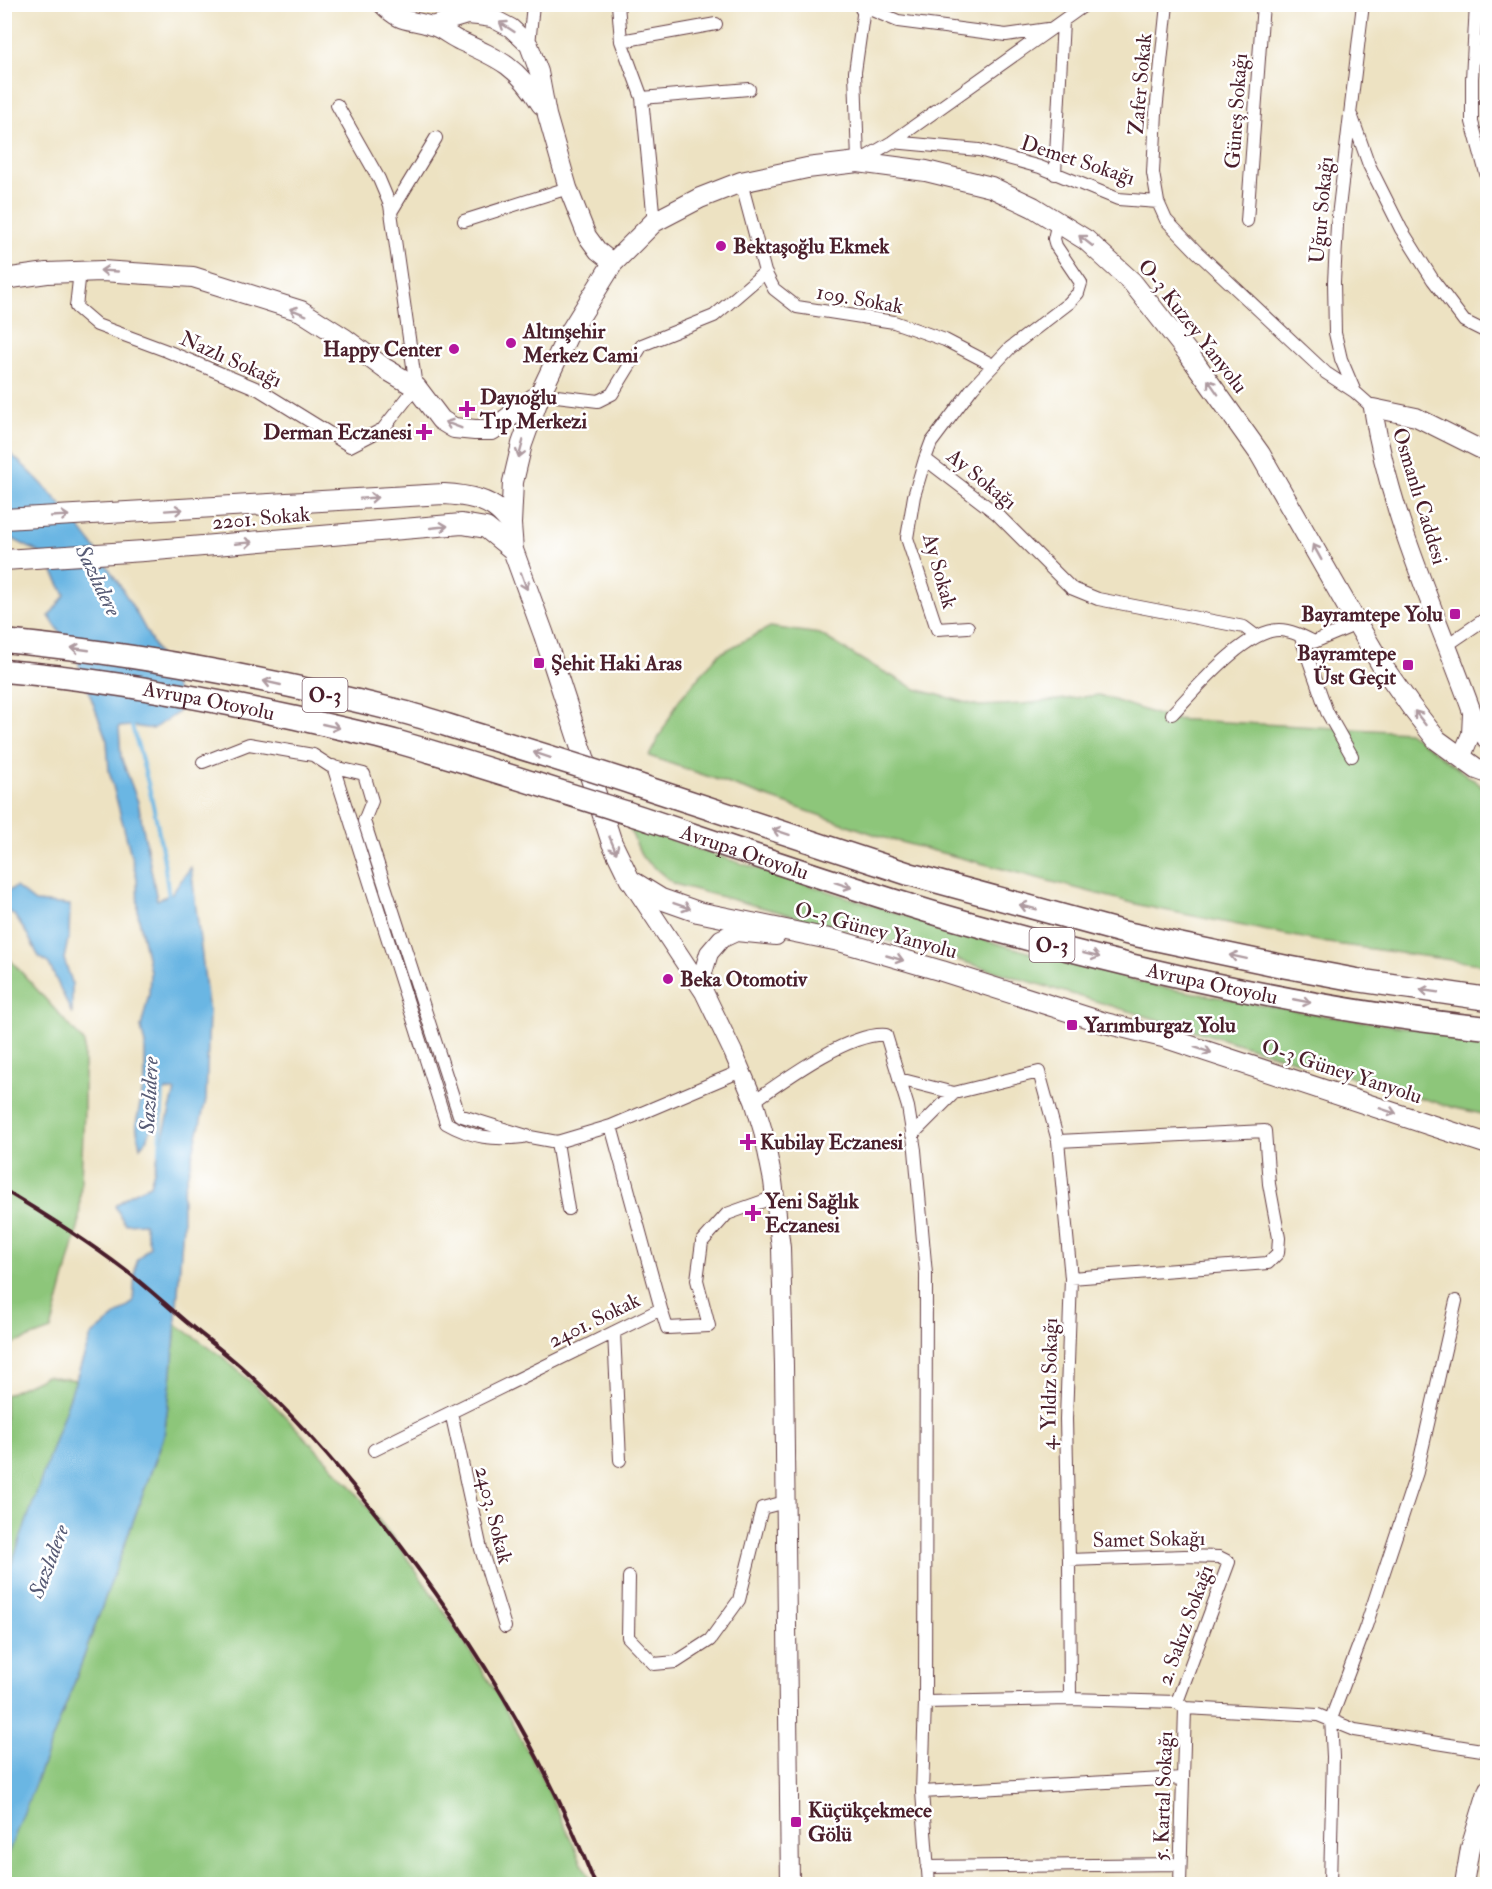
<svg xmlns="http://www.w3.org/2000/svg" width="1492" height="1889" font-family="'IM FELL Double Pica',serif">
<rect width="100%" height="100%" fill="#fff"/>
<filter id="ink" filterUnits="userSpaceOnUse"><feTurbulence type="fractalNoise" baseFrequency=".0167" numOctaves="2"/><feDisplacementMap in="SourceGraphic" scale="12" xChannelSelector="R" yChannelSelector="G"/><feConvolveMatrix kernelMatrix="1 2 1 2 8 2 1 2 1" color-interpolation-filters="sRGB"/></filter>
<filter id="wash" filterUnits="userSpaceOnUse"><feTurbulence type="fractalNoise" baseFrequency=".008" numOctaves="4" result="noise"/><feDisplacementMap in="SourceGraphic" scale="24" xChannelSelector="R" yChannelSelector="G"/><feGaussianBlur stdDeviation="1.35" result="paint"/><feColorMatrix in="noise" values="0 0 0 0 0 0 0 0 0 0 0 0 0 0 0 0 0 1.4 0 .05"/><feComposite in="paint" operator="in"/></filter>
<g filter="url(#wash)">
<rect width="100%" height="100%" fill="#ede2c2"/>
<!-- green -->
<path fill="#8dc67a" stroke="#6c7252" stroke-width="1.5" d="M770,627L820,634L864,661L916,689L979,706L1023,704L1099,695L1170,719L1408,732L1487,790V965L1328,943L1144,906L885,838L649,756L679,700L719,654Z
M628,825L715,855L966,935L1155,986L1320,1015L1487,1039V1115L1455,1108L937,954L674,884L642,857Z
M5,954L84,1042V1110L79,1224L51,1330L5,1347Z
M176,1324L224,1358L266,1396L350,1485L393,1538L448,1617L496,1692L542,1778L592,1884H5L4,1861L75,1681L164,1436L172,1373Z
M46,1376L76,1380L71,1399L5,1583V1395Z"/>
<!-- water -->
<path fill="#6ab6e3" stroke="#5a6a87" stroke-width="1.5" d="M5,449C54,490 99,548 131,604C151,637 167,672 184,705L176,714L153,729L132,726L119,727L121,757L138,802L157,900L171,894L191,867L209,1013L206,1100L183,1193V1224L172,1373L164,1436L75,1681L5,1861V1583L91,1336L133,1302L136,1261L150,1246L144,1223L125,1224L115,1206L131,1194L150,1185L175,1091H161L148,1138L140,1147L136,1124L145,1079V1045L141,1027L149,994L150,972L138,914L137,878L109,771L107,741L76,657L49,616L65,595L44,555L5,535Z
M16,887L35,902L70,905L69,935L64,959L72,982V1014L49,964L39,957L27,934L14,915L5,909V892Z"/>
<g fill="none" stroke-linecap="round" stroke-linejoin="round">
<!-- stream -->
<path stroke="#6ab6e3" stroke-width="4" d="M131,723C149,780 162,838 169,897
M160,1152L163,1087"/>
</g>
</g>
<g filter="url(#ink)">
<g fill="none" stroke-linecap="round" stroke-linejoin="round">
<defs>
<path id="street" d="M618,4L621,41L642,98L654,222
M1167,4L1156,112L1153,173L1158,202L1166,220L1197,252L1326,373L1355,392
M1363,4L1337,225L1334,282L1335,333L1341,359L1355,392L1373,408
M1476,4L1472,79V122L1488,181
M860,5L898,21L1006,35L1048,29
M864,8L855,72L858,162L892,142L1086,4
M621,41L716,24
M529,45L533,4
M642,98L749,89
M1352,117L1369,165L1401,229L1433,280L1464,321L1488,333
M892,142L979,150L1040,167L1118,199L1158,202
M1055,174L1063,21
M741,182L765,272L774,289L797,307L894,322L945,340L993,365
M391,212L436,138
M464,221L568,188
M1058,221L1054,239L1056,246L1081,283L1078,293L1069,303L1010,348L973,387L931,443L925,459L997,514L1071,588L1098,599L1244,627L1256,636
M1247,221L1263,4
M80,271L76,307L97,325L167,351L258,389L350,446L383,429L416,387L390,205L379,179L337,105
M540,394L598,401L612,394L642,345L714,316L765,272
M925,459L914,496L907,538L937,629L968,627
M1300,635L1327,712L1352,756
M1447,645L1488,617
M1172,714C1195,690 1245,630 1279,630C1291,630 1304,637 1314,642L1357,624
M203,762L249,744L313,755L330,766L364,774L372,801L364,821L459,1115L530,1137L557,1142L611,1126L741,1071
M333,766L446,1123C472,1138 494,1140 523,1137
M899,1079L954,1093
M754,1101C784,1080 849,1032 886,1035L908,1107L915,1150L926,1274L925,1702L922,1792L929,1884
M912,1135L954,1093L1039,1072L1058,1141L1071,1278L1066,1419L1069,1560L1070,1699
M1058,1141L1265,1131L1269,1184L1279,1238L1278,1253L1268,1263L1071,1278
M557,1142L568,1209
M661,1309L667,1328L709,1326L697,1280L702,1242L727,1214L775,1197
M614,1332L620,1460
M451,1412L481,1549L505,1627
M374,1450L661,1309L611,1126
M1069,1560L1185,1556L1219,1557L1229,1562L1177,1702
M629,1577L628,1637L654,1664L676,1662L710,1640L739,1600L762,1508L785,1502
M925,1702L1070,1699L1177,1702L1185,1708L1318,1715L1355,1730L1488,1751
M922,1792L1182,1778
M927,1867L1180,1864
M1180,1884L1185,1708
M1330,1884L1333,1757L1331,1719L1366,1626L1417,1472L1456,1301"/>
<path id="secondary" d="M382,4C402,25 409,18 432,26C442,29 451,37 460,41C500,59 518,67 541,105
M864,4V8
M431,26L467,15L478,16L492,18L511,28L529,45L539,72L547,115L568,188L587,236L598,251L613,263
M1488,453L1416,417L1373,408C1389,514 1436,612 1472,712L1488,742
M1461,758L1471,734L1472,714
M630,880L704,992L733,1052L754,1101L763,1131L773,1181L781,1248L784,1366L790,1884
M704,992L703,973L709,953L721,939L736,932L776,936
M1464,1884L1470,1848L1488,1789"/>
<path id="primary" d="M4,279L47,273L102,271L193,277L301,311L345,339L384,368L416,387L441,420L454,428L475,430H492L540,394
M4,519L444,494C461,495 485,498 498,510C503,514 507,519 511,524
M4,560L144,551L462,524L486,528L513,550
M1488,773L1477,769L1437,740L1412,708L1381,664L1355,620L1260,454L1188,353L1132,282L1086,240L1033,207L991,187L926,171L858,162L807,168L741,182L700,198L654,222L613,263L567,337L540,394L522,444L513,482L511,524L513,550L544,635L612,843L630,880L661,899L698,912L839,941L942,971L1105,1023L1163,1037L1488,1144"/>
<g id="highway">
<path d="M638,785L909,874L1126,933L1287,967L1357,980L1488,999"/>
<path id="s1" d="M628,813C721,844 814,876 908,905C951,919 995,930 1039,942C1186,981 1336,1013 1488,1028"/>
</g>
</defs>
<!-- street casing -->
<use href="#street" stroke="#623c42" stroke-width="14"/>
<!-- secondary casing -->
<use href="#secondary" stroke="#623c42" stroke-width="20"/>
<!-- primary casing -->
<use href="#primary" stroke="#623c42" stroke-width="22"/>
<!-- highway casing -->
<use href="#highway" stroke="#623c42" stroke-width="25"/>
<!-- street -->
<use href="#street" stroke="#fff" stroke-width="12"/>
<!-- secondary -->
<use href="#secondary" stroke="#fff" stroke-width="18"/>
<!-- primary -->
<use href="#primary" stroke="#fff" stroke-width="20"/>
<!-- highway -->
<use href="#highway" stroke="#fff" stroke-width="22"/>
<!-- rail -->
<path stroke="#4a1f2b" stroke-width="4" d="M4,1190C46,1215 87,1241 125,1270C146,1286 165,1304 185,1321C203,1336 222,1350 240,1366C289,1410 334,1461 375,1513C466,1626 542,1749 595,1884"/>
<defs>
<g id="highway-bridge">
<path d="M4,641C139,654 272,679 403,712C426,718 449,726 472,733C528,750 583,767 638,785"/>
<path id="s2" d="M4,671C102,679 200,697 296,718C330,726 364,733 398,742C475,764 552,789 628,813"/>
</g>
</defs>
<!-- highway-bridge casing -->
<use href="#highway-bridge" stroke="#623c42" stroke-width="25" stroke-linecap="butt"/>
<!-- highway-bridge -->
<use href="#highway-bridge" stroke="#fff" stroke-width="22"/>
</g>
<!-- one-way arrows -->
<defs><path id="oneway-shaft" d="M-6 0H5M1.5-3L5.5 0L1.5 3" fill="none" stroke-width="1.6" stroke-linecap="round" stroke-linejoin="round" transform="scale(1.5)"/></defs>
<g stroke="#ae9aa0">
<use href="#oneway-shaft" transform="translate(507 27) rotate(-147)"/>
<use href="#oneway-shaft" transform="translate(1086 241) rotate(-142)"/>
<use href="#oneway-shaft" transform="translate(109 271) rotate(-177)"/>
<use href="#oneway-shaft" transform="translate(298 312) rotate(-158)"/>
<use href="#oneway-shaft" transform="translate(1213 387) rotate(-125)"/>
<use href="#oneway-shaft" transform="translate(453 425) rotate(-159)"/>
<use href="#oneway-shaft" transform="translate(521 449) rotate(105)"/>
<use href="#oneway-shaft" transform="translate(369 498) rotate(-4)"/>
<use href="#oneway-shaft" transform="translate(174 510) rotate(-4)"/>
<use href="#oneway-shaft" transform="translate(60 516) rotate(-3)"/>
<use href="#oneway-shaft" transform="translate(439 527) rotate(-6)"/>
<use href="#oneway-shaft" transform="translate(244 543) rotate(-5)"/>
<use href="#oneway-shaft" transform="translate(1317 552) rotate(-119)"/>
<use href="#oneway-shaft" transform="translate(524 581) rotate(70)"/>
<use href="#oneway-shaft" transform="translate(80 649) rotate(-172)"/>
<use href="#oneway-shaft" transform="translate(272 683) rotate(-167)"/>
<use href="#oneway-shaft" transform="translate(1420 718) rotate(-128)"/>
<use href="#oneway-shaft" transform="translate(331 726) rotate(13)"/>
<use href="#oneway-shaft" transform="translate(542 755) rotate(-162)"/>
<use href="#oneway-shaft" transform="translate(781 832) rotate(-162)"/>
<use href="#oneway-shaft" transform="translate(613 845) rotate(67)"/>
<use href="#oneway-shaft" transform="translate(843 885) rotate(18)"/>
<use href="#oneway-shaft" transform="translate(682 906) rotate(19)"/>
<use href="#oneway-shaft" transform="translate(1028 907) rotate(-165)"/>
<use href="#oneway-shaft" transform="translate(1091 955) rotate(14)"/>
<use href="#oneway-shaft" transform="translate(1238 957) rotate(-168)"/>
<use href="#oneway-shaft" transform="translate(895 958) rotate(16)"/>
<use href="#oneway-shaft" transform="translate(1429 991) rotate(-172)"/>
<use href="#oneway-shaft" transform="translate(1302 1001) rotate(11)"/>
<use href="#oneway-shaft" transform="translate(1203 1050) rotate(18)"/>
<use href="#oneway-shaft" transform="translate(1388 1111) rotate(18)"/>
</g>
</g>
<!-- markers -->
<g fill="#b5179e" stroke="#fff" stroke-width="2">
<circle cx="721" cy="246" r="6"/>
<circle cx="511" cy="343" r="6"/>
<circle cx="454" cy="349" r="6"/>
<path d="M464 400h6v6h6v6h-6v6h-6v-6h-6v-6h6z"/>
<path d="M421 423h6v6h6v6h-6v6h-6v-6h-6v-6h6z"/>
<rect x="1449" y="608" width="12" height="12" rx="3"/>
<rect x="533" y="657" width="12" height="12" rx="3"/>
<rect x="1402" y="659" width="12" height="12" rx="3"/>
<circle cx="668" cy="979" r="6"/>
<rect x="1066" y="1019" width="12" height="12" rx="3"/>
<path d="M745 1133h6v6h6v6h-6v6h-6v-6h-6v-6h6z"/>
<path d="M750 1204h6v6h6v6h-6v6h-6v-6h-6v-6h6z"/>
<rect x="790" y="1816" width="12" height="12" rx="3"/>
</g>
<g text-anchor="middle" stroke-width="5" stroke-linejoin="round" paint-order="stroke">
<!-- shield labels -->
<g fill="#fff" stroke="#80626b" stroke-width="1.5">
<rect x="302.5" y="678" width="45" height="34" rx="4.5"/>
<rect x="1029.5" y="928" width="45" height="34" rx="4.5"/>
</g>
<g font-size="20" font-weight="bold" fill="#4a1f2b">
<text x="325" y="702">O-3</text>
<text x="1052" y="952">O-3</text>
</g>
<!-- street labels -->
<g font-size="21" fill="#4a1f2b" stroke="#fff">
<text transform="translate(1140 84) rotate(-85)" y="7">Zafer Sokak</text>
<text transform="translate(1236 111) rotate(-86)" y="7">Güneş Sokağı</text>
<text transform="translate(1078 160) rotate(18)" y="7">Demet Sokağı</text>
<text transform="translate(1321 210) rotate(-85)" y="7">Uğur Sokağı</text>
<text transform="translate(860 299) rotate(10)" y="7">109. Sokak</text>
<text transform="translate(1193 326) rotate(52)" y="7">O-3 Kuzey Yanyolu</text>
<text transform="translate(231 359) rotate(24)" y="7">Nazlı Sokağı</text>
<text transform="translate(982 479) rotate(39)" y="7">Ay Sokağı</text>
<text transform="translate(1420 496) rotate(73)" y="7">Osmanlı Caddesi</text>
<text transform="translate(261 518) rotate(-5)" y="7">2201. Sokak</text>
<text transform="translate(940 571) rotate(74)" y="7">Ay Sokak</text>
<text dy="7" stroke="none"><textPath href="#s2" startOffset="207">Avrupa Otoyolu</textPath></text>
<text dy="7" stroke="none"><textPath href="#s1" startOffset="123">Avrupa Otoyolu</textPath></text>
<text transform="translate(876 930) rotate(15)" y="7">O-3 Güney Yanyolu</text>
<text dy="7" stroke="none"><textPath href="#s1" startOffset="609">Avrupa Otoyolu</textPath></text>
<text transform="translate(1342 1071) rotate(18)" y="7">O-3 Güney Yanyolu</text>
<text transform="translate(594 1320) rotate(-26)" y="7">2401. Sokak</text>
<text transform="translate(1049 1384) rotate(-89)" y="7">4. Yıldız Sokağı</text>
<text transform="translate(494 1515) rotate(76)" y="7">2403. Sokak</text>
<text transform="translate(1149 1539) rotate(-1)" y="7">Samet Sokağı</text>
<text transform="translate(1185 1625) rotate(-70)" y="7">2. Sakız Sokağı</text>
<text transform="translate(1163 1796) rotate(-88)" y="7">5. Kartal Sokağı</text>
</g>
<!-- poi labels -->
<g font-size="21" font-weight="bold" fill="#4a1f2b" stroke="#fff" text-anchor="start">
<text x="733" y="253">Bektaşoğlu Ekmek</text>
<text x="523" y="338">Altınşehir<tspan x="523" dy="24">Merkez Cami</tspan></text>
<text x="442" y="356" text-anchor="end">Happy Center</text>
<text x="480" y="404">Dayıoğlu<tspan x="480" dy="24">Tıp Merkezi</tspan></text>
<text x="412" y="439" text-anchor="end">Derman Eczanesi</text>
<text x="1443" y="621" text-anchor="end">Bayramtepe Yolu</text>
<text x="1396" y="660" text-anchor="end">Bayramtepe<tspan x="1396" dy="24">Üst Geçit</tspan></text>
<text x="551" y="670">Şehit Haki Aras</text>
<text x="680" y="986">Beka Otomotiv</text>
<text x="1084" y="1032">Yarımburgaz Yolu</text>
<text x="760" y="1149">Kubilay Eczanesi</text>
<text x="765" y="1208">Yeni Sağlık<tspan x="765" dy="24">Eczanesi</tspan></text>
<text x="808" y="1817">Küçükçekmece<tspan x="808" dy="24">Gölü</tspan></text>
</g>
<!-- water labels -->
<g font-size="22" font-style="italic" fill="#575b75" stroke="#fff">
<text transform="translate(99 580) rotate(64)" y="8">Sazlıdere</text>
<text transform="translate(148 1095) rotate(-87)" y="8">Sazlıdere</text>
<text transform="translate(48 1561) rotate(-69)" y="8">Sazlıdere</text>
</g>
</g>
<!-- margin -->
<rect width="1492" height="1889" fill="none" stroke="#fff" stroke-width="24"/>
</svg>
